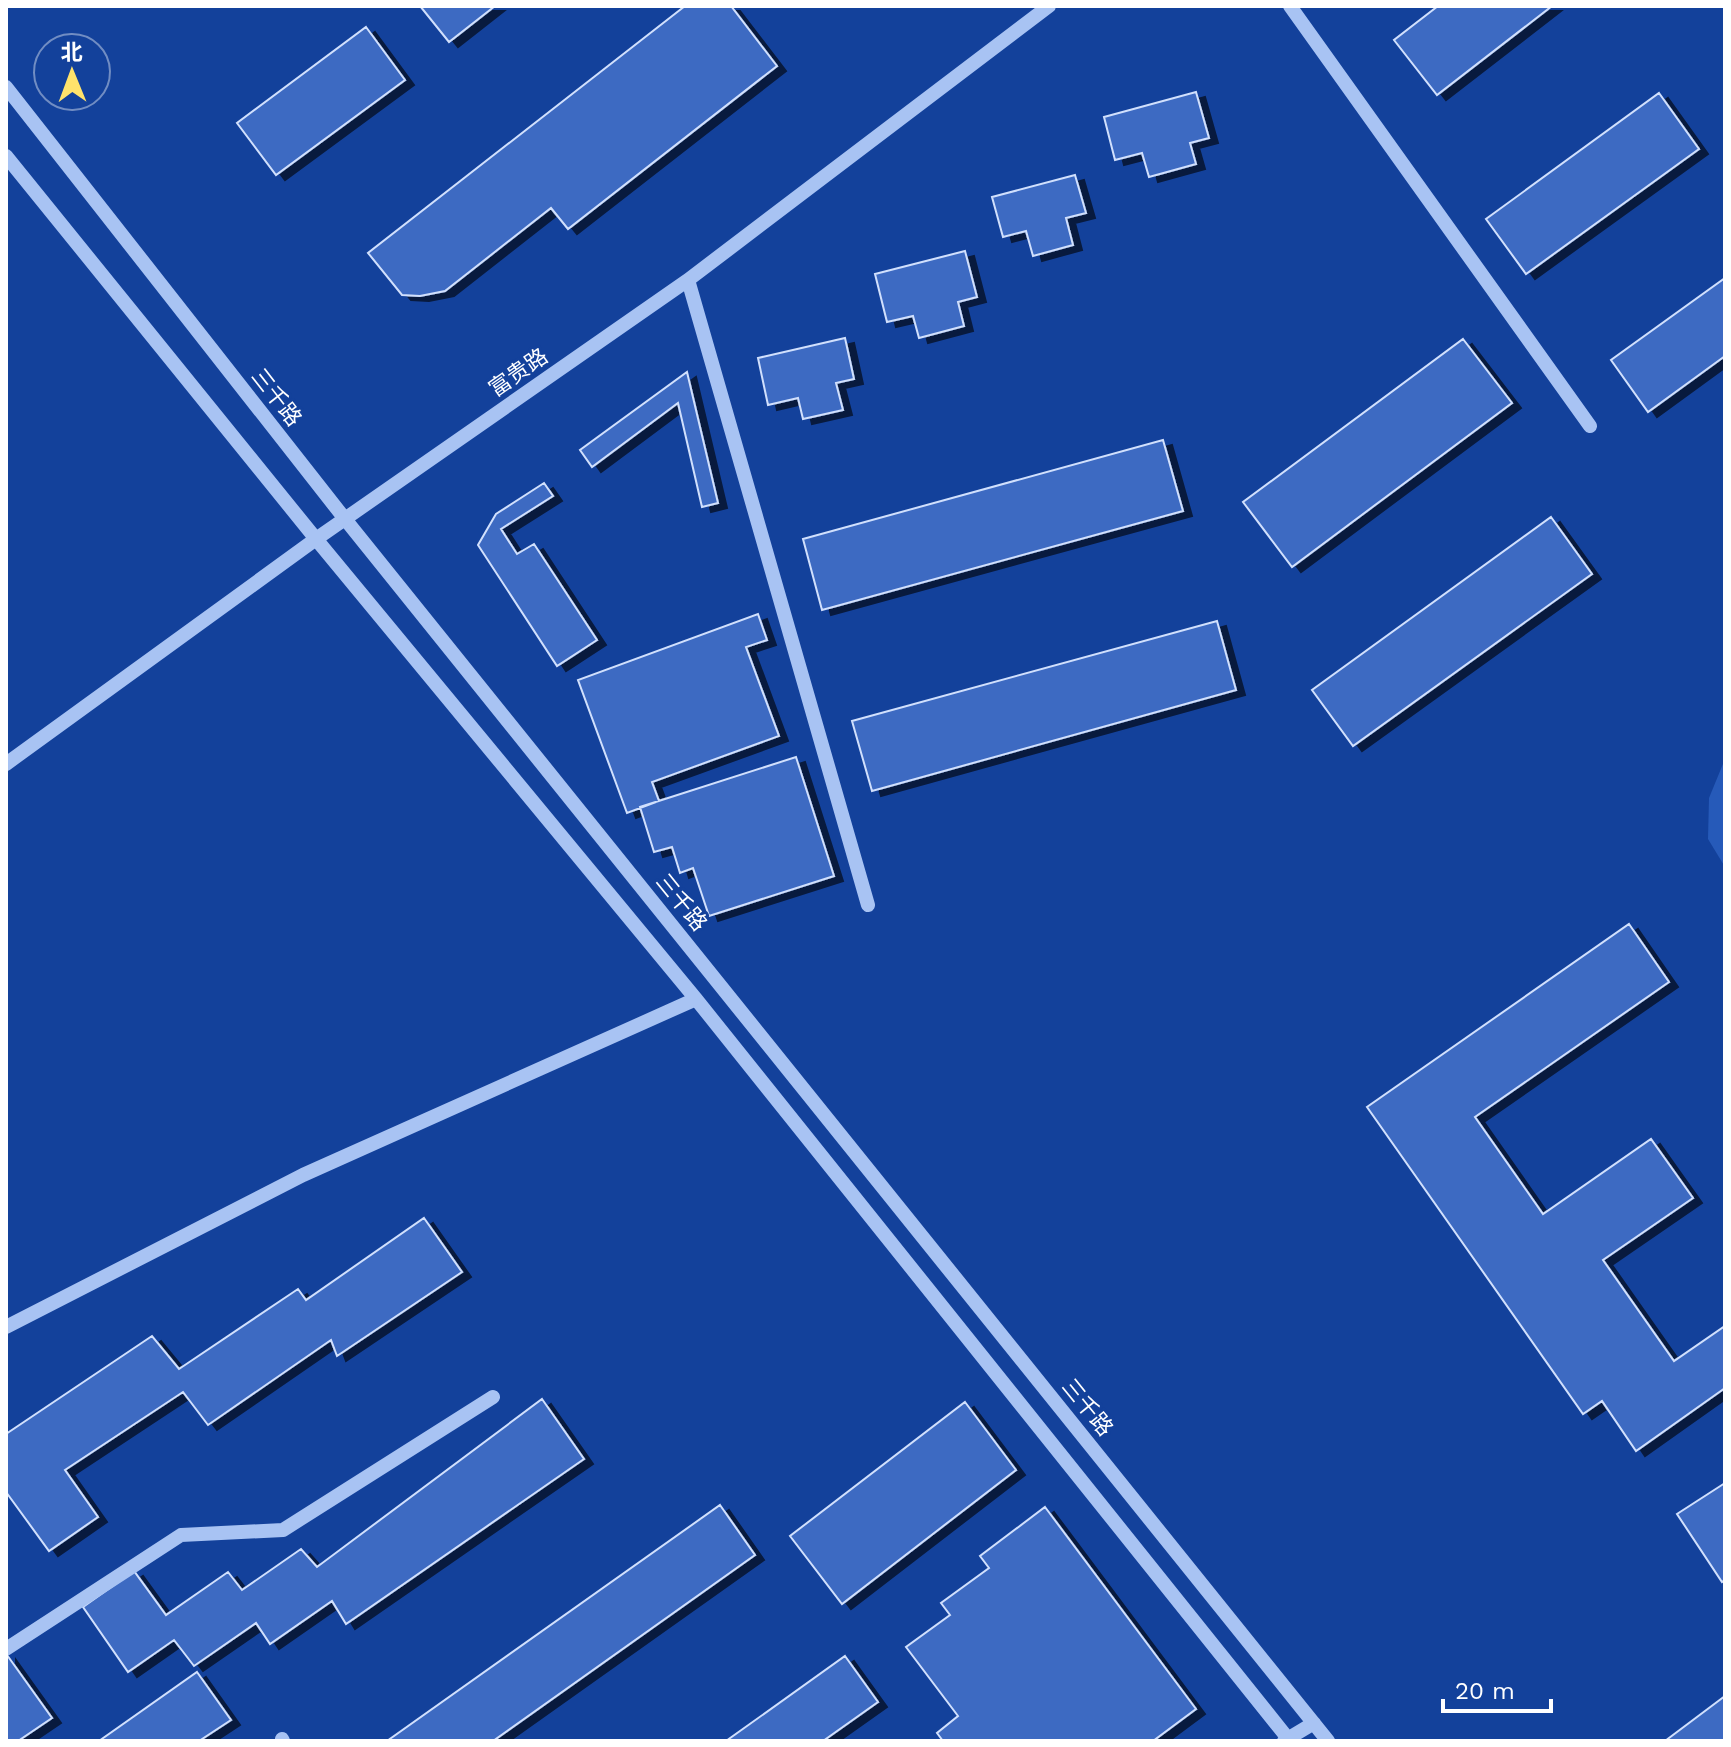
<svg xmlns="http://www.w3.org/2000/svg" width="1731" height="1747" font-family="'Work Sans','Noto Sans SC',sans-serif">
<defs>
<filter id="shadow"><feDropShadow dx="9" dy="5" stdDeviation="0" flood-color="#0009"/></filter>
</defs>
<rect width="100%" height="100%" fill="#13419b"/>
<!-- green -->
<path fill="#265ab9" d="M1725,759V867L1708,839L1709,798Z"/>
<!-- building -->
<path fill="#3d6ac2" stroke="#d1e0fd" stroke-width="2" filter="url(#shadow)" d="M420,6H495L449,42Z
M685,6H731L777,66L568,229L551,208L445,291L420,296L402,295L368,253Z
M1438,6H1552L1437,95L1394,40Z
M366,27L405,80L276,175L237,123Z
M1196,92L1209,138L1190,143L1196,164L1149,177L1142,153L1115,160L1104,117Z
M1659,93L1699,149L1526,274L1486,219Z
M1075,175L1086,213L1066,218L1073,245L1033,256L1026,231L1003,237L992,197Z
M965,251L977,297L958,302L964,326L919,338L913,316L887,322L875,274Z
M1725,278V356L1648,412L1611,360Z
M845,338L854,379L836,383L843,410L803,419L798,398L768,405L758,358Z
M1463,339L1512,403L1292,567L1243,502Z
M687,372L718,503L702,507L678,403L592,467L580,450Z
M1163,440L1183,511L822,610L803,539Z
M544,483L553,496L501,529L517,554L534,544L597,640L557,666L478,545L496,514Z
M1551,517L1592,574L1353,746L1312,690Z
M758,614L767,640L746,647L779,736L652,782L659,801L627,813L578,680Z
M1217,621L1236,690L872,791L852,721Z
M796,757L834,876L709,916L693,868L680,873L672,847L654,852L640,807Z
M1629,924L1669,982L1475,1117L1543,1214L1651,1139L1693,1198L1603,1260L1674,1361L1725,1326V1388L1636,1451L1602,1401L1583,1414L1367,1107Z
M424,1218L462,1272L337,1356L331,1340L208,1425L183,1392L65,1470L98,1517L49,1551L6,1492V1434L152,1336L179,1369L298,1289L306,1300Z
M542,1399L584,1459L346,1624L332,1601L270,1644L256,1623L194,1666L174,1640L128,1672L83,1607L134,1571L166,1615L228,1572L242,1590L301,1549L317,1567Z
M965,1402L1016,1470L842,1604L790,1536Z
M1725,1483V1580L1722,1582L1677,1514Z
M720,1505L755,1555L493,1741H387Z
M1045,1507L1196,1709L1153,1741H943L937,1733L958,1716L906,1647L950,1615L941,1603L989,1568L980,1556Z
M7,1655L52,1718L18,1741H6Z
M845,1656L878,1702L823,1741H726Z
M197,1672L231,1720L199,1741H99Z
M1725,1696V1741H1665Z"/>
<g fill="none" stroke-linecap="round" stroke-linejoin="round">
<!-- minor -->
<path stroke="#a8c3f3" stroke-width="14" d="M1290,6L1590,426
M6,87L345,519L1328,1741
M6,156L316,539L696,999L1290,1741
M688,280L868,905
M6,764L316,539L688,280L1049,6
M6,1327L303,1175L696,999
M6,1649L181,1535L283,1530L493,1397
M282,1739L283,1741
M1284,1741L1314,1723"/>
</g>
<g text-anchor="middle" stroke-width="6" stroke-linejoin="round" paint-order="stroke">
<!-- street labels -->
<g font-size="22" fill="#fff" stroke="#13419b">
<text transform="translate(518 372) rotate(-35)" y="8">富贵路</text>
<text transform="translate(277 397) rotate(52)" y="8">三千路</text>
<text transform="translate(682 902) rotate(51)" y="8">三千路</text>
<text transform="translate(1088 1407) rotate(51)" y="8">三千路</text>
</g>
</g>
<!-- border -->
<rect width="1731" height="1747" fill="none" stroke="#ffffff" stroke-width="16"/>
<!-- north arrow -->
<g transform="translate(72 72) rotate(359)"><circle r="38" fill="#13419b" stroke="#718dc3" stroke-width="2"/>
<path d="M0-6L14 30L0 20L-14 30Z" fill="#ffe36b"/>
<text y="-12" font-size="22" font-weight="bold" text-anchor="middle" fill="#ffffff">北</text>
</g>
<!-- scale -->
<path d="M1443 1699v12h108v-12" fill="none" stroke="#ffffff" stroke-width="4"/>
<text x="1455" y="1699" font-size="24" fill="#ffffff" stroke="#13419b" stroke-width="6" paint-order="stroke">20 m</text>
</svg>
